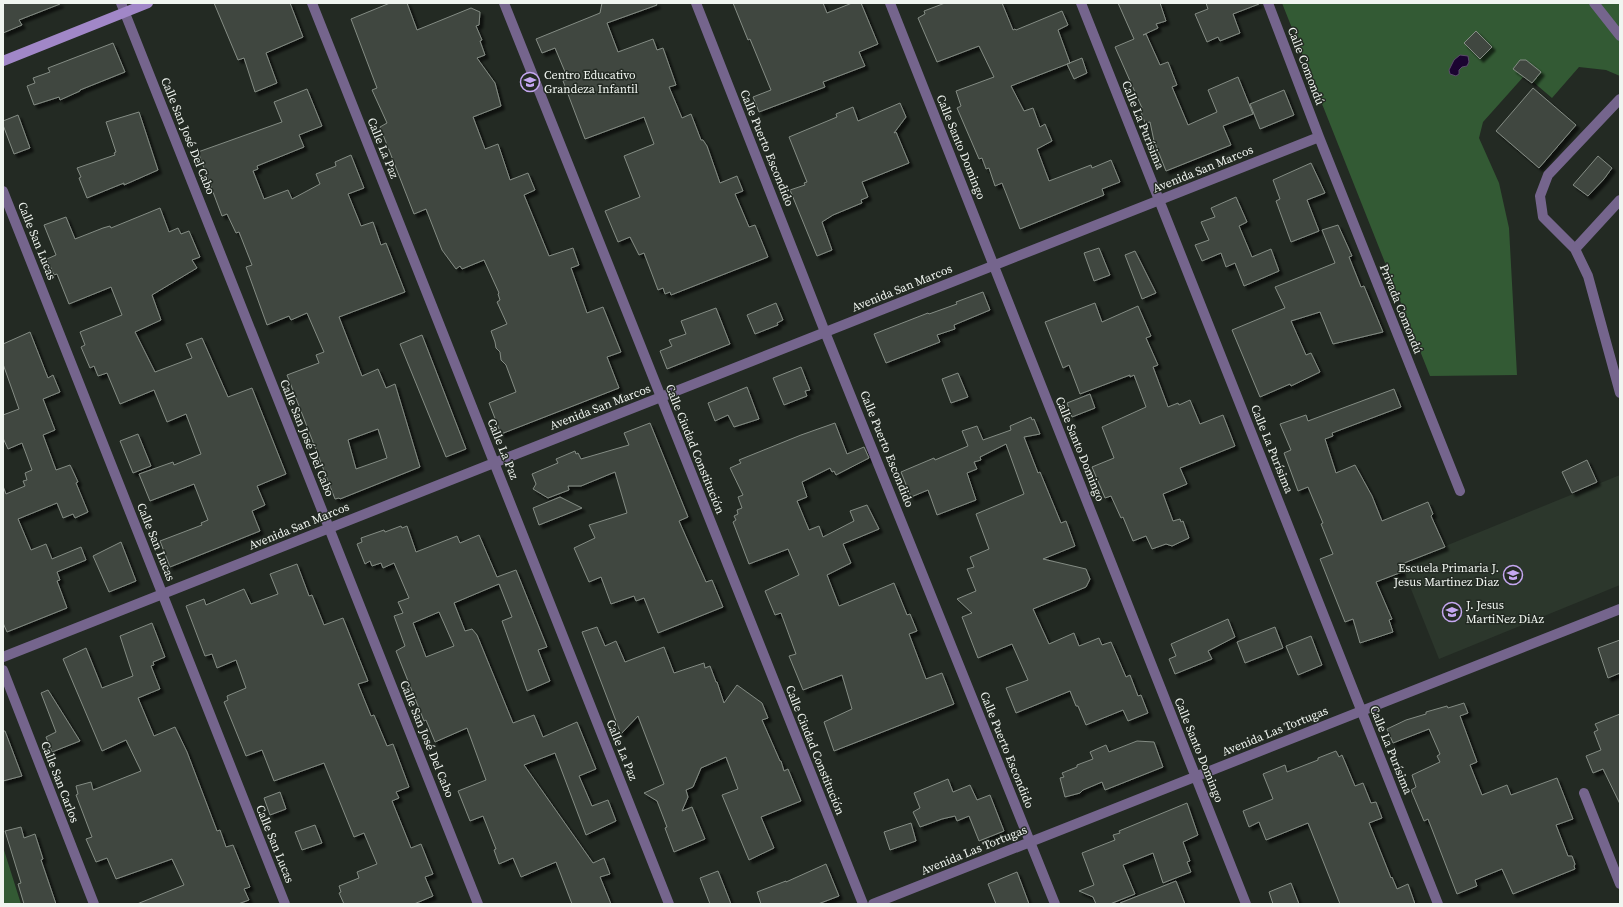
<svg xmlns="http://www.w3.org/2000/svg" width="1623" height="907" font-family="'Source Serif 4',serif">
<defs>
<filter id="shadow"><feDropShadow dx="3.5" dy="3.5" stdDeviation="1" flood-color="#0009"/></filter>
</defs>
<rect width="100%" height="100%" fill="#232a23"/>
<!-- built -->
<path fill="#2c372c" d="M1620,475V585L1439,659L1401,564Z"/>
<!-- grass -->
<path fill="#335a34" d="M1282,3H1620V76L1606,70L1579,67L1552,98L1525,75L1483,122L1479,138L1499,183L1509,228L1517,375L1430,376Z
M3,847L21,904H3Z"/>
<!-- water -->
<path fill="#1b0431" stroke="#5b4c6a" d="M1460,55L1468,56L1469,62L1467,66L1462,67L1459,70V74L1456,76L1450,74L1449,70L1454,60Z"/>
<!-- building -->
<path fill="#404740" stroke="#848c84" fill-rule="evenodd" filter="url(#shadow)" d="M3,3H60V4L19,20L22,25L3,33Z
M214,3H290L303,37L266,53L277,83L255,92L244,58L238,60Z
M390,3H407L417,30L471,8L480,12L479,25L476,26L482,40L480,41L485,55L477,58L495,83L501,106L473,117L485,149L498,144L510,180L528,173L535,190L524,195L549,256L573,248L579,265L571,268L587,313L603,307L621,352L607,357L619,388L501,434L489,403L516,392L506,365L501,360L500,352L496,348L495,342L491,331L507,324L497,302L500,300L498,294L499,293L484,260L462,269L460,266L456,269L442,250L426,209L414,214L380,127L387,123L372,90L377,88L351,19Z
M602,3H656L657,5L607,23L618,52L653,39L657,50L663,48L676,85L669,87L682,118L691,114L701,140H703L707,146L720,183L737,176L743,191L735,194L749,227L755,225L768,257L671,295L670,292L665,294L663,288L658,290L644,253L639,255L630,237L618,242L605,211L640,197L624,156L654,144L644,117L585,139L563,81L568,79L555,48L542,53L536,39L600,13Z
M733,3H823L827,13L852,3H861L878,44L859,52L865,66L823,82L825,87L759,112L753,97L771,90L750,39L748,40Z
M945,3H1002L1013,30L1015,29L1016,30L1062,11L1068,25L1058,30L1070,63L1011,86L1024,111L1033,108L1040,127L1045,124L1052,141L1037,149L1049,181L1091,165L1092,168L1111,160L1120,182L1102,189L1104,195L1020,229L1002,183L995,186L989,168L986,169L982,158L979,159L957,108L961,106L956,91L994,77L979,46L937,62L918,18L925,14L924,11Z
M1118,3H1160L1166,21L1156,24L1158,28L1143,35L1146,34L1160,65L1168,62L1177,85L1172,87L1188,125L1217,112L1208,90L1238,77L1253,114L1223,126L1231,145L1166,171L1154,141L1150,122L1145,123L1140,109L1142,108L1115,47L1134,39Z
M1206,3H1259V4L1233,14L1240,33L1220,41L1218,37L1207,42L1195,14L1208,9Z
M1476,31L1492,47L1480,59L1464,43Z
M113,43L125,72L80,90V91L60,100L59,97L34,105L27,86L35,83L33,78L50,72L48,68Z
M1082,58L1087,73L1074,79L1067,64Z
M1520,60H1526L1541,72L1532,83L1513,69Z
M1533,88L1576,125L1539,168L1496,131Z
M307,89L322,126L299,135L304,147L257,166L258,169L253,171L264,199L288,190L292,199L320,184L316,174L336,166L335,162L351,155L364,188L348,194L361,226L373,222L381,245L386,243L405,292L339,317L362,376L378,369L386,388L395,384L420,467L340,499L339,498L335,499L287,375L319,363L316,355L324,352L307,313L291,320L289,316L267,325L246,267L252,265L239,232L236,233L227,214L222,216L198,152L282,122L274,102ZM378,429L387,458L356,469L348,440Z
M1284,90L1294,115L1260,129L1250,104Z
M900,103L906,117L894,133L896,132L909,163L862,182L868,197L861,200L862,203L833,215L822,222L832,250L817,256L790,190L805,185L804,183L807,182L789,137L837,117L836,114L853,107L858,121Z
M139,112L158,170L124,185V183L87,198L79,178L81,177L77,168L115,155L114,153L116,152L106,122Z
M18,115L30,148L14,154L3,125V121Z
M1598,156L1612,168L1604,179L1588,196L1573,185Z
M1311,163L1325,193L1307,200L1319,231L1291,242L1276,201L1280,199L1273,180Z
M1236,197L1247,222L1239,226L1252,257L1271,249L1279,271L1244,286L1235,263L1226,267L1221,253L1202,261L1195,245L1209,240L1201,222L1215,217L1211,208Z
M160,208L169,232L178,228L181,234L189,231L200,257L192,260L197,268L152,295L161,320L135,332L155,372L192,358L186,344L202,338L228,397L252,388L286,474L257,486L265,505L252,511L260,531L170,567L160,541L202,525L201,523L208,520L194,484L150,501L139,474L173,462L174,465L201,454L186,414L167,422L154,390L120,404L107,373L98,376L94,366L90,368L81,347L85,345L80,332L122,315L111,287L69,304L57,274L54,275L47,259L56,255L44,225L66,217L75,239L103,228L110,226L111,228Z
M1338,225L1352,256L1349,257L1361,287L1364,286L1383,332L1333,344L1320,312L1291,321L1306,355L1311,353L1320,372L1291,386L1290,384L1260,397L1232,330L1285,308L1275,287L1335,263L1322,230Z
M1099,248L1110,275L1094,281L1084,253Z
M1135,251L1156,293L1142,299L1125,255Z
M983,292L990,310L954,325L955,329L937,335L940,342L886,363L874,334L928,313L929,314L957,304L956,302Z
M776,303L783,320L777,323L778,325L755,334L747,315Z
M1095,303L1102,322L1138,306L1151,336L1146,338L1158,365L1153,367L1168,407L1178,403L1179,405L1190,400L1200,424L1223,415L1235,446L1180,468L1187,484L1163,494L1173,521L1180,519L1181,522L1183,521L1189,538L1172,546L1166,544L1152,549L1146,536L1133,541L1123,517L1121,518L1111,496L1105,498L1092,467L1114,458L1102,427L1146,407L1134,375L1130,377V375L1080,394L1069,365L1063,368L1045,322Z
M716,308L730,344L667,369L660,351L672,346L669,340L686,334L681,321Z
M30,332L48,378L53,375L60,392L43,399L55,430L43,435L56,470L70,465L72,469L78,482L76,483L88,512L75,518L73,514L63,518L57,503L18,519L31,550L46,544L52,559L81,547L86,560L57,572L60,580L57,581L67,608L7,632L3,623V486L6,494L25,486L23,481L27,480L25,473L32,470L22,443L8,449L3,438V415L19,409L3,364V344Z
M422,335L466,449L446,457L400,344Z
M801,367L810,390L805,391L807,396L784,405L773,378Z
M958,373L968,397L951,403L942,379Z
M747,387L759,419L734,427L728,415L715,421L708,403Z
M1394,389L1401,407L1332,433L1333,436L1325,439L1336,473L1355,465L1372,496L1382,521L1428,502L1433,514L1431,516L1445,547L1399,565L1402,572L1376,582L1392,619L1389,620L1393,632L1360,643L1353,619L1345,622L1320,559L1333,554L1321,524L1323,523L1308,487L1298,491L1284,453L1291,450L1280,424L1306,415L1308,421Z
M1090,394L1095,408L1072,417L1067,403Z
M1031,417L1032,420L1034,419L1040,434L1024,437L1038,473L1040,472L1061,523L1066,521L1075,546L1043,559L1086,569L1090,579L1086,587L1033,609L1049,644L1074,633L1079,646L1099,638L1102,645L1111,642L1126,677L1130,675L1138,696L1141,695L1148,713L1128,721L1123,710L1086,725L1078,706H1076L1070,691L1016,713L1006,688L1028,680L1012,644L978,658L962,617L972,613L957,599L976,591L967,569L974,567L970,557L989,549L976,514L1024,494L1006,444L980,457L981,460L974,462L977,469L967,473L976,500L937,515L928,490L911,497L901,472L934,458L935,460L968,446L962,431L977,426L983,440L1011,430L1010,426Z
M650,423L688,517L679,521L706,582L712,580L723,607L658,633L644,598L636,601L634,596L611,604L601,577L589,582L574,548L595,538L589,525L627,513L615,472L581,486H568L569,490L548,498L533,489L536,484L532,474L558,463L556,459L575,451L576,454L578,453L581,459L629,445L624,433Z
M835,423L847,454L864,447L869,458L836,475L834,471L832,472L830,468L802,482L807,497L797,501L809,530L819,526L823,537L854,521L850,511L867,505L879,529L843,544L851,563L827,575L839,606L894,583L907,615L910,614L917,631L909,634L926,679L942,673L954,704L834,751L824,722L852,709L842,675L803,690L789,656L796,654L781,613L775,615L765,591L799,575L788,549L749,564L733,522L736,520L734,516L738,514L737,510L742,508L738,497L743,495L730,468L741,463L739,460L801,435Z
M138,434L151,466L133,473L120,441Z
M1587,460L1597,482L1572,493L1562,472Z
M560,497L582,508L539,525L533,508Z
M401,526L402,528L407,526L416,552L457,536L460,543L479,535L497,577L516,570L547,647L538,650L550,681L527,691L502,621L512,617L499,584L454,603L465,631L472,629L477,635L513,723L534,715L543,737L577,722L596,769L579,776L592,806L608,800L616,821L586,835L555,753L524,765L593,863L604,858L610,874L600,877L611,904H572L556,862L521,877L513,858L499,864L494,850L496,849L483,816L470,821L458,791L486,780L467,728L435,742L426,720L424,721L396,651L405,646L394,616L403,613L398,602L409,598L394,563L383,568L381,563L372,566L370,561L365,564L357,544L362,542L361,538L384,530L385,532ZM439,612L454,646L426,657L413,623Z
M121,542L136,581L109,592L93,556Z
M297,564L309,596L312,595L324,625L343,618L368,681L358,684L371,716L374,715L387,746L393,744L409,787L396,792L399,798L392,801L411,848L421,844L433,874L425,877L433,896L414,904H344L339,893L341,892L339,886L359,878L357,872L377,864L364,833L354,837L324,763L274,781L262,750L246,756L224,702L228,700L227,696L246,688L236,660L217,668L212,654L205,656L186,606L204,599L206,605L244,589L251,604L278,594L270,574Z
M1228,619L1235,637L1208,651L1212,659L1175,674L1169,659L1176,656L1171,644Z
M152,623L165,657L153,662L154,665L151,666L160,689L138,698L154,736L175,727L187,752L217,831L220,830L226,847L233,845L250,887L244,889L249,900L238,904H137L184,885L172,859L116,879L107,858L96,862L86,839L92,837L76,795L78,794L76,786L91,782L93,790L141,771L126,740L102,751L63,659L86,648L102,688L133,676L120,636Z
M597,627L605,646L616,641L625,662L664,647L674,673L704,663L705,668L710,666L716,682H717L724,703L737,685L762,703L768,718L762,720L780,761H781L784,771L788,769L801,801L761,817L774,848L749,860L722,795L738,789L726,757L701,768L693,787L686,790L688,797L682,811L692,807L705,839L674,852L665,828L667,827L657,801L644,793L664,784L638,716L621,734L582,632Z
M1275,627L1283,648L1245,663L1237,642Z
M1311,636L1322,665L1298,675L1286,646Z
M1620,640V673L1608,678L1598,648Z
M48,690L80,741L52,752L46,737L56,732L41,693Z
M1464,703L1468,713L1460,716L1477,762L1470,765L1482,795L1507,785L1511,795L1557,778L1573,819L1556,825L1568,856H1572L1575,864L1574,866L1575,869L1513,894L1502,869L1475,880L1477,886L1457,894L1428,819L1424,821L1411,790L1416,787L1412,775L1440,762L1437,756L1440,754L1429,729L1393,743L1387,729L1406,720L1426,714V712L1447,706L1448,708Z
M1620,714V804L1603,769L1593,773L1586,756L1601,750L1594,732L1598,730L1595,724Z
M3,731H5L22,776L3,781Z
M1137,741L1154,742L1163,767L1105,790L1102,782L1083,790L1080,793L1065,797L1060,778L1064,777L1062,773L1077,767V765L1093,759L1090,752L1106,745L1109,752Z
M1336,751L1339,757L1342,755L1355,786L1363,783L1371,803L1376,802L1382,818L1369,823L1391,878L1392,877L1397,889L1408,884L1415,904H1340L1308,823L1266,840L1259,822L1249,827L1243,811L1273,799L1263,774L1285,765L1287,772L1318,760V758Z
M948,779L953,792L970,785L977,800L990,795L1004,831L979,841L969,816L957,821L955,816L942,819L920,827L913,812L920,808L914,793Z
M280,792L286,809L270,815L264,798Z
M1187,803L1198,835L1183,842L1190,861L1187,862L1191,872L1163,883L1153,853L1123,865L1135,894L1110,904H1096L1093,897L1079,891L1094,885L1082,853L1115,840L1113,835L1120,833L1119,831Z
M911,823L916,841L890,850L884,832Z
M315,825L322,843L302,850L295,832Z
M21,827L24,838L35,834L43,859L41,860L56,904H24L18,884L21,883L5,831Z
M826,864L839,896L818,904H761L757,892L786,881V882Z
M718,871L731,904H710L700,878Z
M1017,872L1029,904H996L988,884Z
M1176,881L1185,904H1120V903Z
M1291,883L1299,904H1273L1269,892Z"/>
<g fill="none" stroke-linecap="round" stroke-linejoin="round">
<!-- service -->
<path stroke="#75658d" stroke-width="10" d="M1594,3L1620,36
M1620,99L1548,175L1540,196L1543,217L1575,249L1588,276L1620,393
M1575,249L1620,200"/>
<!-- minor -->
<path stroke="#75658d" stroke-width="10" d="M121,3L478,904
M312,3L669,904
M696,3L825,332L1055,904
M890,3L1246,904
M1081,3L1438,904
M1268,3L1319,137L1460,491
M3,191L285,904
M3,657L1319,137
M3,670L94,904
M1584,793L1620,884
M873,904L1620,609"/>
<!-- tertiary -->
<path stroke="#75658d" stroke-width="10" d="M504,3L863,904"/>
<!-- secondary -->
<path stroke="#a187c8" stroke-width="10" d="M3,61L148,3"/>
</g>
<!-- icons -->
<defs>
<symbol id="school-ring" viewBox="-11 -11 22 22"><circle r="9.5" fill="#232a23" stroke="#c5a7f1" stroke-width="1.5"/><path d="M0-5L7-2L0 1L-7-2ZM-4 1L0 2.5L4 1V4Q0 6-4 4Z" fill="#c5a7f1"/></symbol>
</defs>
<g fill-rule="evenodd">
<use href="#school-ring" x="519" y="71" width="22" height="22"/>
<use href="#school-ring" x="1502" y="564" width="22" height="22"/>
<use href="#school-ring" x="1441" y="601" width="22" height="22"/>
</g>
<g text-anchor="middle" stroke-width="3" stroke-linejoin="round" paint-order="stroke">
<!-- street labels -->
<g font-size="12" fill="#f0f5f0" stroke="#232a23">
<text transform="translate(1306 66) rotate(69)" y="4">Calle Comondú</text>
<text transform="translate(1143 125) rotate(68)" y="4">Calle La Purísima</text>
<text transform="translate(188 136) rotate(68)" y="4">Calle San José Del Cabo</text>
<text transform="translate(961 147) rotate(68)" y="4">Calle Santo Domingo</text>
<text transform="translate(383 148) rotate(68)" y="4">Calle La Paz</text>
<text transform="translate(767 148) rotate(68)" y="4">Calle Puerto Escondido</text>
<text transform="translate(1203 169) rotate(-22)" y="4">Avenida San Marcos</text>
<text transform="translate(37 241) rotate(68)" y="4">Calle San Lucas</text>
<text transform="translate(902 288) rotate(-22)" y="4">Avenida San Marcos</text>
<text transform="translate(1401 309) rotate(68)" y="4">Privada Comondú</text>
<text transform="translate(600 407) rotate(-21)" y="4">Avenida San Marcos</text>
<text transform="translate(307 438) rotate(68)" y="4">Calle San José Del Cabo</text>
<text transform="translate(503 449) rotate(68)" y="4">Calle La Paz</text>
<text transform="translate(695 449) rotate(68)" y="4">Calle Ciudad Constitución</text>
<text transform="translate(887 449) rotate(68)" y="4">Calle Puerto Escondido</text>
<text transform="translate(1080 449) rotate(68)" y="4">Calle Santo Domingo</text>
<text transform="translate(1272 449) rotate(68)" y="4">Calle La Purísima</text>
<text transform="translate(299 526) rotate(-22)" y="4">Avenida San Marcos</text>
<text transform="translate(156 542) rotate(68)" y="4">Calle San Lucas</text>
<text transform="translate(1275 731) rotate(-22)" y="4">Avenida Las Tortugas</text>
<text transform="translate(427 739) rotate(68)" y="4">Calle San José Del Cabo</text>
<text transform="translate(622 750) rotate(68)" y="4">Calle La Paz</text>
<text transform="translate(815 750) rotate(68)" y="4">Calle Ciudad Constitución</text>
<text transform="translate(1007 750) rotate(68)" y="4">Calle Puerto Escondido</text>
<text transform="translate(1199 750) rotate(68)" y="4">Calle Santo Domingo</text>
<text transform="translate(1391 750) rotate(68)" y="4">Calle La Purísima</text>
<text transform="translate(60 782) rotate(69)" y="4">Calle San Carlos</text>
<text transform="translate(275 844) rotate(68)" y="4">Calle San Lucas</text>
<text transform="translate(974 850) rotate(-22)" y="4">Avenida Las Tortugas</text>
</g>
<!-- poi labels -->
<g font-size="12" fill="#f0f5f0" stroke="#232a23" text-anchor="start">
<text x="544" y="79">Centro Educativo<tspan x="544" dy="14">Grandeza Infantil</tspan></text>
<text x="1499" y="572" text-anchor="end">Escuela Primaria J.<tspan x="1499" dy="14">Jesus Martinez Diaz</tspan></text>
<text x="1466" y="609">J. Jesus<tspan x="1466" dy="14">MartiNez DiAz</tspan></text>
</g>
</g>
<!-- border -->
<rect width="1623" height="907" fill="none" stroke="#f0f5f0" stroke-width="8"/>
</svg>
